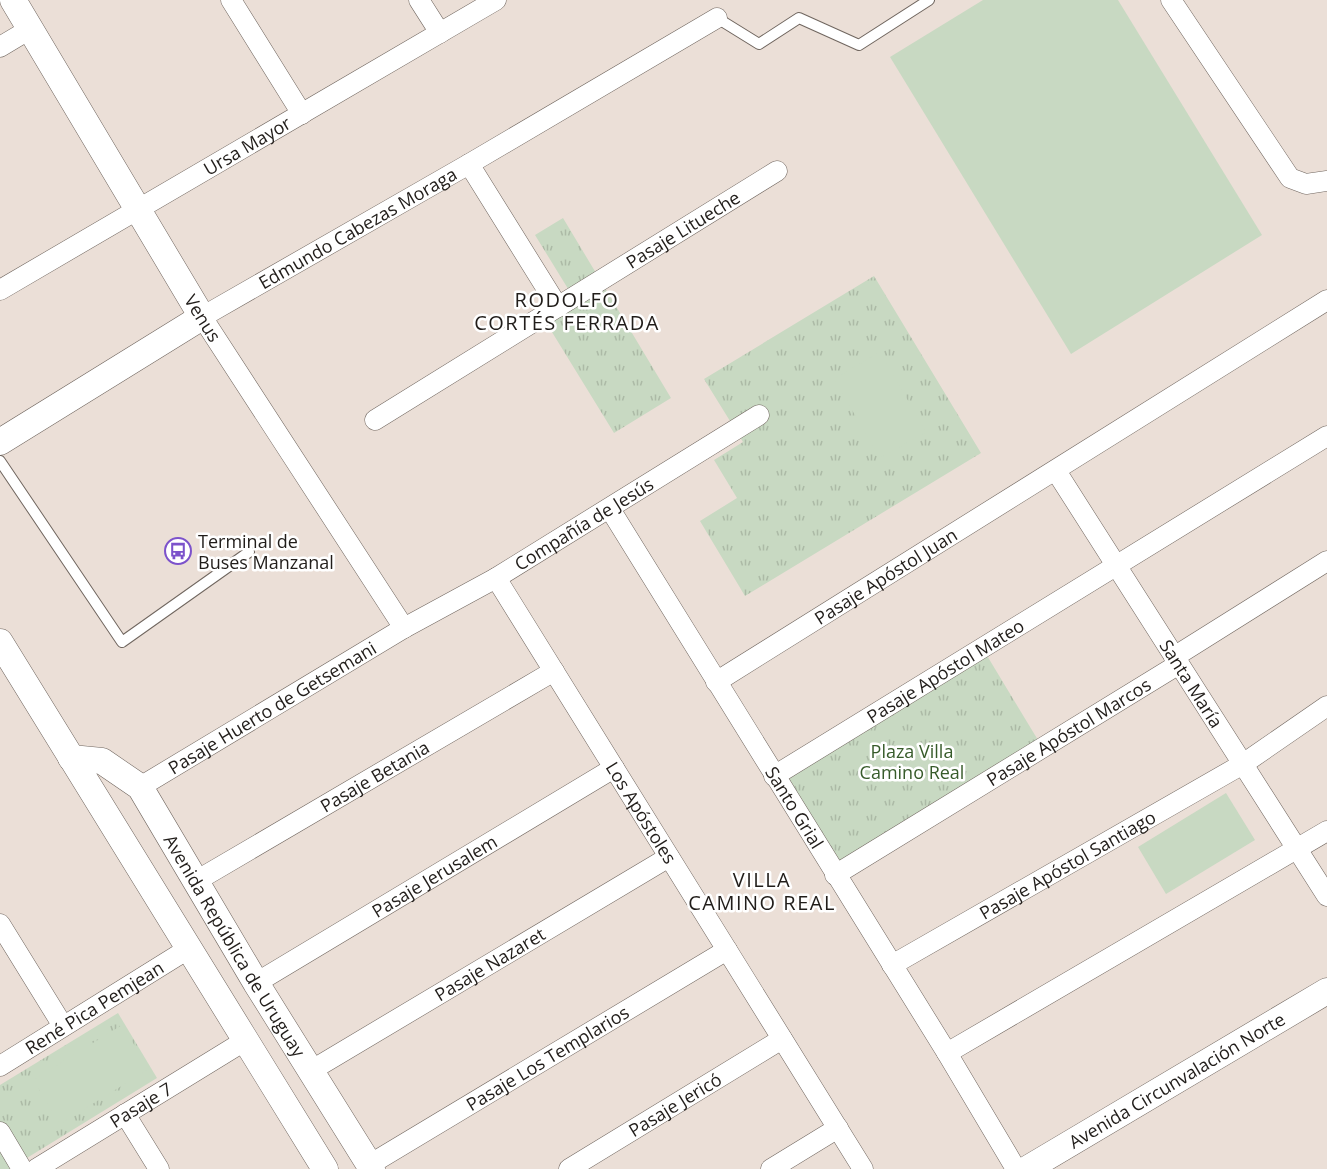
<svg xmlns="http://www.w3.org/2000/svg" width="1327" height="1169" font-family="'Open Sans',sans-serif">
	<style>
		.park { fill: url(#park-tufts) }
		.pitch { fill: #c8d9c2 }
		.lines { fill: none; stroke-linecap: round; stroke-linejoin: round }
		.service-casing { stroke: #70665f; stroke-width: 12 }
		.minor-casing { stroke: #70665f; stroke-width: 21 }
		.tertiary-casing { stroke: #70665f; stroke-width: 27 }
		.service { stroke: #fff; stroke-width: 10 }
		.minor { stroke: #fff; stroke-width: 20 }
		.tertiary { stroke: #fff; stroke-width: 26 }
		.labels { text-anchor: middle; dominant-baseline: central; stroke-width: 5; stroke-linejoin: round; paint-order: stroke }
		.street-label { font-size: 18px; fill: #211d1a; stroke: #fff }
		.poi-label { font-size: 18px; fill: #211d1a; stroke: #fff; text-anchor: start }
		.park-label { font-size: 18px; fill: #375b2a; stroke: #fff }
		.neighbourhood-label { font-size: 20px; letter-spacing: 1.5px; fill: #211d1a; stroke: #fff }
	</style>
	<defs>
		<pattern id="park-tufts" width="24" height="20" patternUnits="userSpaceOnUse" patternTransform="scale(1.5)"><rect width="24" height="20" fill="#c8d9c2"/><path d="M3 7l-1-3M5 7V3M7 7l1-3M15 17l-1-3M17 17v-4M19 17l1-3" fill="none" stroke="#acbaa6"/></pattern>
	</defs>
	<rect width="100%" height="100%" fill="#ebdfd7"/>
	<g class="park">
		<path d="M563,218L671,398L614,433L547,324L578,305L535,235Z"/>
		<path d="M874,276L981,453L745,596L700,521L737,498L714,460L743,442L704,379Z"/>
		<path d="M986,654L1041,745L838,869L783,778Z"/>
		<path d="M118,1013L157,1078L9,1169H0V1085Z"/>
	</g>
	<g class="pitch">
		<path d="M983,0H1118L1262,235L1071,354L890,57Z"/>
		<path d="M880,352L926,432L880,458L834,379Z"/>
		<path d="M1226,793L1255,840L1166,894L1138,847Z"/>
		<path d="M122,1025L149,1069L60,1124L33,1080Z"/>
	</g>
	<g class="lines">
		<defs>
			<g id="service">
				<path d="M717,18L759,44L799,18L859,45L929,0"/>
				<path d="M0,461L122,642L249,552"/>
			</g>
			<g id="minor">
				<path d="M231,0L302,114"/>
				<path d="M419,0L440,33"/>
				<path d="M1171,0L1290,178L1306,184L1327,181"/>
				<path d="M0,47L30,29"/>
				<path d="M469,164L558,307"/>
				<path id="s1" d="M0,290L496,0"/>
				<path id="s2" d="M375,420L777,171"/>
				<path id="s3" d="M1056,471L1327,896"/>
				<path id="s4" d="M610,509L947,1053L1016,1169"/>
				<path id="s5" d="M496,578L863,1169"/>
				<path id="s6" d="M404,628L202,317L469,164L717,18"/>
				<path d="M1174,657L1327,561"/>
				<path id="s7" d="M716,682L1327,300"/>
				<path id="s8" d="M774,776L1327,436"/>
				<path id="s9" d="M140,787L404,628L496,578L759,415"/>
				<path id="s10" d="M835,875L1179,664"/>
				<path id="s11" d="M196,881L554,671"/>
				<path d="M0,924L63,1026"/>
				<path id="s12" d="M892,965L1243,764L1327,706"/>
				<path id="s13" d="M256,983L614,768"/>
				<path d="M947,1053L1327,831"/>
				<path id="s14" d="M0,1066L188,949"/>
				<path id="s15" d="M312,1070L669,857"/>
				<path d="M125,1114L159,1169"/>
				<path d="M0,1132L22,1169"/>
				<path id="s16" d="M369,1165L727,950"/>
				<path id="s17" d="M36,1169L246,1040"/>
				<path id="s18" d="M569,1169L782,1039"/>
				<path d="M771,1169L838,1128"/>
			</g>
			<g id="tertiary">
				<path d="M0,442L202,317L13,0"/>
				<path d="M0,642L325,1169"/>
				<path id="s19" d="M71,758L102,761L140,787L256,983L372,1169"/>
				<path id="s20" d="M1027,1169L1327,991"/>
			</g>
		</defs>
		<use href="#service" class="service-casing"/>
		<use href="#minor" class="minor-casing"/>
		<use href="#tertiary" class="tertiary-casing"/>
		<use href="#service" class="service"/>
		<use href="#minor" class="minor"/>
		<use href="#tertiary" class="tertiary"/>
	</g>
	<defs>
		<symbol id="bus-ring" viewBox="-11 -11 22 22"><circle r="9.5" fill="#fff" stroke="#7c52cb" stroke-width="1.5"/><path d="M-5-6H5V4H4V6H2V4H-2V6H-4V4H-5ZM-3.5-4V0h7V-4ZM-3.5 1.2v1.5H-2V1.2ZM2 1.2v1.5H3.5V1.2Z" fill="#7c52cb"/></symbol>
	</defs>
	<g fill-rule="evenodd">
		<use href="#bus-ring" x="163" y="536" width="30" height="30"/>
	</g>
	<g class="labels">
		<g class="street-label">
			<text stroke="none"><textPath href="#s1" startOffset="286">Ursa Mayor</textPath></text>
			<text stroke="none"><textPath href="#s6" startOffset="550">Edmundo Cabezas Moraga</textPath></text>
			<text stroke="none"><textPath href="#s2" startOffset="362">Pasaje Litueche</textPath></text>
			<text transform="translate(203 318) rotate(58)">Venus</text>
			<text stroke="none"><textPath href="#s9" startOffset="516">Compañía de Jesús</textPath></text>
			<text stroke="none"><textPath href="#s7" startOffset="200">Pasaje Apóstol Juan</textPath></text>
			<text stroke="none"><textPath href="#s8" startOffset="201">Pasaje Apóstol Mateo</textPath></text>
			<text stroke="none"><textPath href="#s3" startOffset="252">Santa María</textPath></text>
			<text stroke="none"><textPath href="#s9" startOffset="154">Pasaje Huerto de Getsemani</textPath></text>
			<text stroke="none"><textPath href="#s10" startOffset="274">Pasaje Apóstol Marcos</textPath></text>
			<text stroke="none"><textPath href="#s11" startOffset="207">Pasaje Betania</textPath></text>
			<text stroke="none"><textPath href="#s4" startOffset="351">Santo Grial</textPath></text>
			<text stroke="none"><textPath href="#s5" startOffset="276">Los Apóstoles</textPath></text>
			<text stroke="none"><textPath href="#s12" startOffset="202">Pasaje Apóstol Santiago</textPath></text>
			<text stroke="none"><textPath href="#s13" startOffset="208">Pasaje Jerusalem</textPath></text>
			<text stroke="none"><textPath href="#s19" startOffset="262">Avenida República de Uruguay</textPath></text>
			<text stroke="none"><textPath href="#s15" startOffset="207">Pasaje Nazaret</textPath></text>
			<text stroke="none"><textPath href="#s14" startOffset="111">René Pica Pemjean</textPath></text>
			<text stroke="none"><textPath href="#s16" startOffset="208">Pasaje Los Templarios</textPath></text>
			<text stroke="none"><textPath href="#s20" startOffset="174">Avenida Circunvalación Norte</textPath></text>
			<text stroke="none"><textPath href="#s18" startOffset="124">Pasaje Jericó</textPath></text>
			<text stroke="none"><textPath href="#s17" startOffset="123">Pasaje 7</textPath></text>
		</g>
		<g class="poi-label">
			<text x="198" y="541">Terminal de<tspan x="198" dy="21">Buses Manzanal</tspan></text>
		</g>
		<g class="park-label">
			<text x="912" y="751">Plaza Villa<tspan x="912" dy="21">Camino Real</tspan></text>
		</g>
		<g class="neighbourhood-label">
			<text x="567" y="299">RODOLFO<tspan x="567" dy="23">CORTÉS FERRADA</tspan></text>
			<text x="762" y="879">VILLA<tspan x="762" dy="23">CAMINO REAL</tspan></text>
		</g>
	</g>
</svg>
